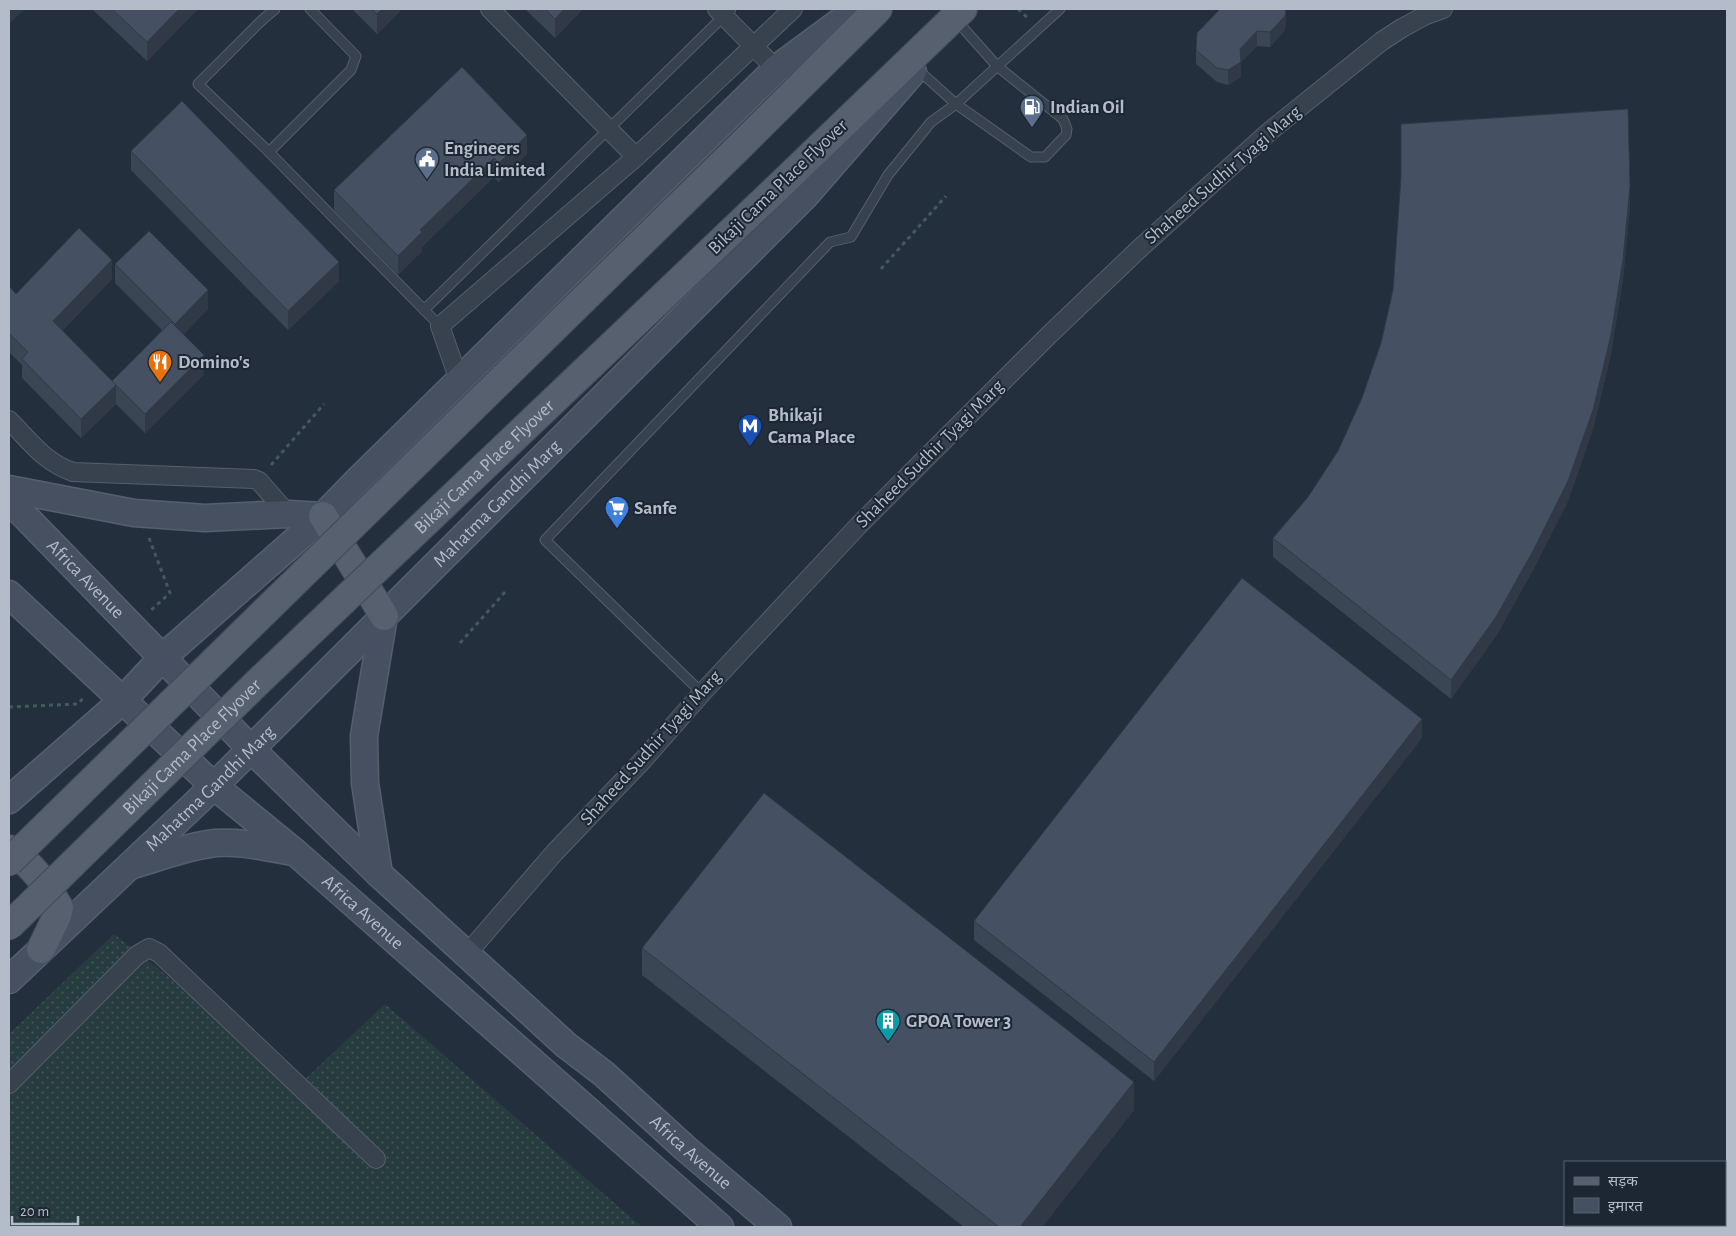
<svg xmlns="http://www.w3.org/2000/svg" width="1736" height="1236" font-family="'Alegreya Sans','Noto Sans Devanagari',sans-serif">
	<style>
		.grass { fill: url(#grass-dots) }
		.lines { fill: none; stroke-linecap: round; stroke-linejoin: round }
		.lane-casing { stroke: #565f6c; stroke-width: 11 }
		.street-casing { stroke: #565f6c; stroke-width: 20 }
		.secondary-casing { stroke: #565f6c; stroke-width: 29 }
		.primary-casing { stroke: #414a57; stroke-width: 30 }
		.path { stroke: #44595c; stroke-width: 3; stroke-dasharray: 4 4; stroke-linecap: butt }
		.lane { stroke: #38414e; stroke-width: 9 }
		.street { stroke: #38414e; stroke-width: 18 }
		.secondary { stroke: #465061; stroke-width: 26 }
		.primary { stroke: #56606e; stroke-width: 28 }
		.primary-bridge-casing { stroke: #414a57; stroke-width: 30; stroke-linecap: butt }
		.primary-bridge { stroke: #56606e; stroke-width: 28 }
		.wall { fill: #3b4654 }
		.shaded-wall { fill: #303945 }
		.building { fill: #455162; stroke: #303945 }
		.labels { text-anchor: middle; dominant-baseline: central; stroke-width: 4; stroke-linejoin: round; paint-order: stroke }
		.poi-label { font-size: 19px; font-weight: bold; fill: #b4bcc9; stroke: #1d2633; text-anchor: start }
		.street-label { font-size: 19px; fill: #b4bcc9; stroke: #1d2633 }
	</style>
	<defs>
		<pattern id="grass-dots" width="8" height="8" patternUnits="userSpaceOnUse" patternTransform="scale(1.25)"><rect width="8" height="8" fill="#263c3f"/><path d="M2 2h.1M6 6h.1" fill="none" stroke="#435659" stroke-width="1.8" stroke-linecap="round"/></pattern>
	</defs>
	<rect width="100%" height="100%" fill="#242f3e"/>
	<path class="grass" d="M114,934L302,1082L385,1004L642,1227H9V1034Z"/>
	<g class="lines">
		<defs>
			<g id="lane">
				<path d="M275,9L261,21L198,84L265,148L440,326"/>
				<path d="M916,68L956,104L1060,9"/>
				<path d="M269,152L351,70L356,56L310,9"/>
				<path d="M424,310L731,9"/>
				<path d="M702,693L545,540L830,242L851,237L888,175L931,122L956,104L1031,157H1045L1066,135L1067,129L1063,119L997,66L957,21"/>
			</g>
			<g id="street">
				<path d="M490,9L636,157"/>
				<path d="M717,9L776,69"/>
				<path d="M459,380L440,326L636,157L793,9"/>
				<path d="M9,420C30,441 44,462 73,472L254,479L259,481L288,514"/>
				<path d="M466,955L555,852L643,760L702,693L858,526L1050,334L1138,250L1270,131L1382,41L1402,28L1426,15L1443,9"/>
				<path d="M9,1084L137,955L149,948L159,953L376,1159"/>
			</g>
			<g id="secondary">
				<path d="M9,489L134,513L205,518L288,514L323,516"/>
				<path id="s1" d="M9,500L251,749L379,874L566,1045L604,1074L685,1148L778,1227"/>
				<path id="s2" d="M9,594L214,786L296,853L720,1227"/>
				<path d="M9,800L123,700L163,657L323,516L356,482L776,69L857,9"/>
				<path d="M133,865C160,857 188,846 216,843C242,841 268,848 293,852"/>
				<path d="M379,874L365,783L364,736L384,616"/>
				<path id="s3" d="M9,980L214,786L805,196L913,72"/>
			</g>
			<g id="primary">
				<path d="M736,150L878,9"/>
				<path d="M776,189L963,9"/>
				<path d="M323,516L384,616"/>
				<path d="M9,849C34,866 44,882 59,907L57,916L41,949"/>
			</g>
		</defs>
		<use href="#lane" class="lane-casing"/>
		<use href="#street" class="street-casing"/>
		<use href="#secondary" class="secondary-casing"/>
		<use href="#primary" class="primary-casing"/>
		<g class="path">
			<path d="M1018,9L1029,19"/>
			<path d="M881,269L946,196"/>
			<path d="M271,465L324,404"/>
			<path d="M149,538L170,593L150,611"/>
			<path d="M460,643L506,591"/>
			<path d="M9,707L78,704L84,697"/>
		</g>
		<use href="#lane" class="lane"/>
		<use href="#street" class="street"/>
		<use href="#secondary" class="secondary"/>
		<use href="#primary" class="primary"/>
		<defs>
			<g id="primary-bridge">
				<path d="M9,862L736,150"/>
				<path id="s4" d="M9,926L259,681L776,189"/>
			</g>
		</defs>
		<use href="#primary-bridge" class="primary-bridge-casing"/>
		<use href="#primary-bridge" class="primary-bridge"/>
	</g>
	<g class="wall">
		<path d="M92,9H198L147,61Z"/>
		<path d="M352,9H402L377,34Z"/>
		<path d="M525,9H583L555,38Z"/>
		<path d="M1286,9L1285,30L1270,47L1257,46L1241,62V77L1228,85L1217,82L1196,64V50Z"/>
		<path d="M462,67L527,154L499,182L494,177L422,247V251L398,275L334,210V190Z"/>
		<path d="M131,151L339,281L288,330L131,170Z"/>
		<path d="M1630,205L1623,279L1611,354L1593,429L1568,501L1533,570L1496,636L1451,699L1273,557V538Z"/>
		<path d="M115,264L208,309L183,335L204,374L145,433L116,404L81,438L22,378V365L9,352V286L16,294L112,279L62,331L112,382L162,330L115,283Z"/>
		<path d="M1422,738L1154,1081L974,940V921Z"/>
		<path d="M642,948L1134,1110L1042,1227H964L642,975Z"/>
	</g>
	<g class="shaded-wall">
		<path d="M9,9H25L9,24Z"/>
		<path d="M179,9H198L147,61V42Z"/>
		<path d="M382,9H402L377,34V14Z"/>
		<path d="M564,9H583L555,38V19Z"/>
		<path d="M1286,9V20L1285,30L1270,47V32Z"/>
		<path d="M1257,31V46L1241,62V77L1228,85V70L1240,49Z"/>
		<path d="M527,135V154L499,182V163Z"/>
		<path d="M494,158V177L422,247V251L398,275V256L420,230Z"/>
		<path d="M1630,186V205L1623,279L1611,354L1593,429L1568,501L1533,570L1496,636L1451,699V680Z"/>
		<path d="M112,260V279L53,340V321Z"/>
		<path d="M339,262V281L288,330V311Z"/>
		<path d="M208,290V309L175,343V324Z"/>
		<path d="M204,355V374L145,433V414Z"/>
		<path d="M116,385V404L81,438V419Z"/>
		<path d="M1422,719V738L1154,1081V1062Z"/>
		<path d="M1134,1082V1110L1042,1227H1020Z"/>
	</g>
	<g class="building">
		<path d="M112,9H179L147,42Z"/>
		<path d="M371,9H382L377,14Z"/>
		<path d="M545,9H564L555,19Z"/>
		<path d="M1220,9H1286L1285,16L1270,32L1257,31L1240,49L1241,62L1228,70L1217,68L1196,50L1197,33Z"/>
		<path d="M462,67L527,135L499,163L494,158L420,230L422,232L398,256L334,190Z"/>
		<path d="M182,101L339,262L288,311L131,151Z"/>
		<path d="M1628,109L1630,186L1623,260L1611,335L1593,410L1568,481L1533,551L1496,617L1451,680L1273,538L1308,497L1338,451L1362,398L1381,343L1393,290L1401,177V124Z"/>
		<path d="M79,228L112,260L53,321L116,385L81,419L22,359L28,352L9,333V286L16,294Z"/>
		<path d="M149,231L208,290L175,324L115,264Z"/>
		<path d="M171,322L204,355L145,414L112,381Z"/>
		<path d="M1242,578L1422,719L1154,1062L974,921Z"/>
		<path d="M764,793L1134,1082L1020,1227H999L642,948Z"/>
	</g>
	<defs>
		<symbol id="fuel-pin" viewBox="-11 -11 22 30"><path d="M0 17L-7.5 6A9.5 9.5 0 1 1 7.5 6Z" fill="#5c6f8a" stroke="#1d2633"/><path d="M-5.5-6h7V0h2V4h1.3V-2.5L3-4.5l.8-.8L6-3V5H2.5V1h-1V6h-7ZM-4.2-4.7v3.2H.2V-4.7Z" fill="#fff"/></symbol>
		<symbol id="civic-pin" viewBox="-11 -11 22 30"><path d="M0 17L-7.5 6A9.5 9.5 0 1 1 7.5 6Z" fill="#5c6f8a" stroke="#1d2633"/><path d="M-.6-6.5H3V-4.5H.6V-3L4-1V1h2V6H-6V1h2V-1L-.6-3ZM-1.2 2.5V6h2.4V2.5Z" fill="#fff"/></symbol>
		<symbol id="restaurant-pin" viewBox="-11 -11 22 30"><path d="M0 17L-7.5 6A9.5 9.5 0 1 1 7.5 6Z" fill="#e8710a" stroke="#1d2633"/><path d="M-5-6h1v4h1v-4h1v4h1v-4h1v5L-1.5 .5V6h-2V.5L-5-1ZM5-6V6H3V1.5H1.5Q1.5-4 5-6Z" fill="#fff"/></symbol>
		<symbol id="metro-pin" viewBox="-11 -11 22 30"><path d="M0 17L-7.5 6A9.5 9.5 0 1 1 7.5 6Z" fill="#1a4fb4" stroke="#1d2633"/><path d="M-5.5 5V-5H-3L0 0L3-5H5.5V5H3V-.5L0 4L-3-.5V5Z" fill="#fff"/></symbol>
		<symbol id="supermarket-pin" viewBox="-11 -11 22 30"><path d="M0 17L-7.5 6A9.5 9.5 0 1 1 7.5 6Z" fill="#3f7fe0" stroke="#1d2633"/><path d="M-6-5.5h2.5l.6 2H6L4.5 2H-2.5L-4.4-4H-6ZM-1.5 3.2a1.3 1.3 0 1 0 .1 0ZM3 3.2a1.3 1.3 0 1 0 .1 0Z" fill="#fff"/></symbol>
		<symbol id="building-pin" viewBox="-11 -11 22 30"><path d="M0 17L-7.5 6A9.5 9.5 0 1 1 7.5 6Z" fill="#0f9aa8" stroke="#1d2633"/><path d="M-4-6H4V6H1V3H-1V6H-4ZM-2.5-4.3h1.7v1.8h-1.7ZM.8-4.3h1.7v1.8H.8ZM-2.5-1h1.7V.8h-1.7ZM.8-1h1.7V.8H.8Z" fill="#fff"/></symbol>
	</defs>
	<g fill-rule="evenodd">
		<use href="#fuel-pin" x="1018" y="93" width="28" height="38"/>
		<use href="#civic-pin" x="413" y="145" width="28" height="38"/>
		<use href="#restaurant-pin" x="146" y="348" width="28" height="38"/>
		<use href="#metro-pin" x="736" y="412" width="28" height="38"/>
		<use href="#supermarket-pin" x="603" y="494" width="28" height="38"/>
		<use href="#building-pin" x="874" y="1007" width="28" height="38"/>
	</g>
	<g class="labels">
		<g class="poi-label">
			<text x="1050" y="107">Indian Oil</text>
			<text x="444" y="148">Engineers<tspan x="444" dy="22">India Limited</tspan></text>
			<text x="178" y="362">Domino's</text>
			<text x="768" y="415">Bhikaji<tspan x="768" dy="22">Cama Place</tspan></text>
			<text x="634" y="508">Sanfe</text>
			<text x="906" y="1021">GPOA Tower 3</text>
		</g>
		<g class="street-label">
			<text transform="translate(1223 175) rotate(-41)">Shaheed Sudhir Tyagi Marg</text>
			<text transform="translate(778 187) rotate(-44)">Bikaji Cama Place Flyover</text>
			<text transform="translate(930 454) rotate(-45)">Shaheed Sudhir Tyagi Marg</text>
			<text stroke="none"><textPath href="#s4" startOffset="661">Bikaji Cama Place Flyover</textPath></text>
			<text stroke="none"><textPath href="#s3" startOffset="682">Mahatma Gandhi Marg</textPath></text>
			<text stroke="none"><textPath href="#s1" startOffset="110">Africa Avenue</textPath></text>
			<text stroke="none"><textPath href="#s4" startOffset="256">Bikaji Cama Place Flyover</textPath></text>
			<text transform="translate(651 748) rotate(-48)">Shaheed Sudhir Tyagi Marg</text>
			<text stroke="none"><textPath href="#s3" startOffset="278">Mahatma Gandhi Marg</textPath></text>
			<text stroke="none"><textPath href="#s2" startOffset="476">Africa Avenue</textPath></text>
			<text stroke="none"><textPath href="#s1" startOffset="944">Africa Avenue</textPath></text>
		</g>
	</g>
	<rect width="1736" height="1236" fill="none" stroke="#b4bcc9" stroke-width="20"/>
	<rect x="1564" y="1161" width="162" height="65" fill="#1d2633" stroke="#59626f"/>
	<rect x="1574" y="1177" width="25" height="8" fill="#56606e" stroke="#59626f"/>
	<text x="1608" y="1186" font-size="15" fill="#b4bcc9">सड़क</text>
	<rect x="1574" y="1198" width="25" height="15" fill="#455162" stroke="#59626f"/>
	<text x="1608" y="1211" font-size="15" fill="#b4bcc9">इमारत</text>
	<path d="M12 1216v8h66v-8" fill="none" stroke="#b4bcc9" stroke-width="2.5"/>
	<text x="20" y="1216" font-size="15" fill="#b4bcc9" stroke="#1d2633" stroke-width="4" paint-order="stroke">20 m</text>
</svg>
